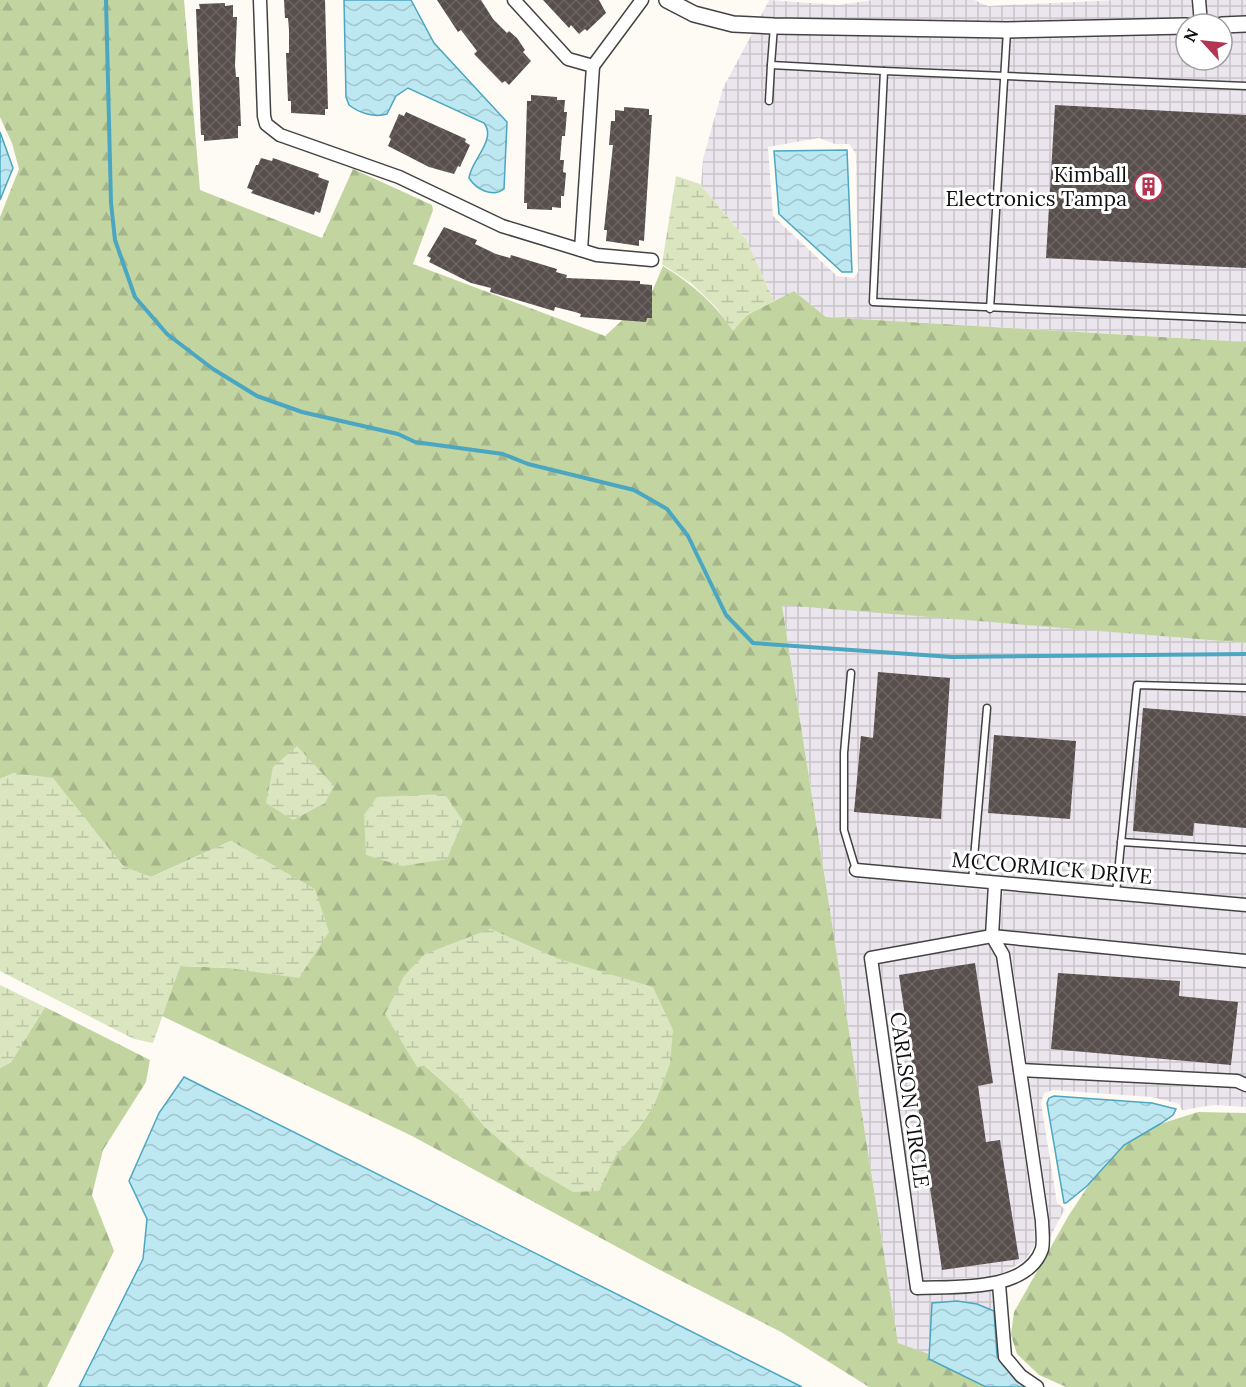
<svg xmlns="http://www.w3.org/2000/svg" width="1246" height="1387" font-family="Lora,serif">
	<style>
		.industrial { fill: url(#industrial-grid); fill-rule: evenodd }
		.forest { fill: url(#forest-firs); fill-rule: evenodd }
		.wetland { fill: url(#wetland-marsh) }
		.water { fill: url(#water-waves); stroke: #4ba7c1; stroke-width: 1.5 }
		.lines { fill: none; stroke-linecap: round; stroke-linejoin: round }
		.stream { stroke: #4ba7c1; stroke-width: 4 }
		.building { fill: url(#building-cross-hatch) }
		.service-casing { stroke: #434343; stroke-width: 9 }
		.minor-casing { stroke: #434343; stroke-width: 15 }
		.tertiary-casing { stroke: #434343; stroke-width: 18 }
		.service { stroke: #fff; stroke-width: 6 }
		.minor { stroke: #fff; stroke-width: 12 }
		.tertiary { stroke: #fff; stroke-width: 15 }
		.labels { text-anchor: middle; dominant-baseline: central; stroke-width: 6; stroke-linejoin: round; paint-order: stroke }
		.poi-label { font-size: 21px; fill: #101010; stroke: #fff; text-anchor: end }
		.street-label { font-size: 21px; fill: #101010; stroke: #fff }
	</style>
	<defs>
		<pattern id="industrial-grid" width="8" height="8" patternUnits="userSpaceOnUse" patternTransform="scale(1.5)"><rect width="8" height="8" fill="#ebe6ed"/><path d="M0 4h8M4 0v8" fill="none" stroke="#c8c4ca"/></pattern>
		<pattern id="forest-firs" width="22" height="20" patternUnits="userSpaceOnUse" patternTransform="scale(1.5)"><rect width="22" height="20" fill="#c2d5a1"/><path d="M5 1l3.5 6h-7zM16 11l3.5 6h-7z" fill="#a6b68a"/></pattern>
		<pattern id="wetland-marsh" width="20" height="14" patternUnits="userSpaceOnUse" patternTransform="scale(1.5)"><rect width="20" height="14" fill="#dbe6c0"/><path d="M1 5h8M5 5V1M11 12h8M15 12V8" fill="none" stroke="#bbc4a4"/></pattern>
		<pattern id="water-waves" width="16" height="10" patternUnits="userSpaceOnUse" patternTransform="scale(1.5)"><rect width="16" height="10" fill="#bde7f1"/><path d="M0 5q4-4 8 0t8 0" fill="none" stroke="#a1c5ce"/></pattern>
		<pattern id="building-cross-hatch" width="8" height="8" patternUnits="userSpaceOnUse" patternTransform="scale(1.5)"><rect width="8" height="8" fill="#584f4d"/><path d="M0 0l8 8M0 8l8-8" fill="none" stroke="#6b6462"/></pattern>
	</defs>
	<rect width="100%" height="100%" fill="#fefaf4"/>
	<g class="industrial">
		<path d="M769,0L838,5L873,0H974L988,6L1117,0H1246V17L1007,23L760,18Z"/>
		<path d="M1246,31V342L826,317L794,291L774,301L746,239L701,185L703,159L723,88L753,32L1186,33V60H1222V32ZM819,138L835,144H849L856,154L858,272L854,278L837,276L773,216L768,147Z"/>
		<path d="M782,604L1246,643V898L848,862V876L987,890L985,930L869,951L864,959L909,1288L918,1295L992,1291L994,1311L977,1304L932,1303L929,1354L898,1344Z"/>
		<path d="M1003,891L1246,912V954L1000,930Z"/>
		<path d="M989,944L996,957L1034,1221L1035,1245L1025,1260L997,1277L923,1280L879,964Z"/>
		<path d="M1005,944L1246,968V1078L1236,1074L1027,1063L1011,955Z"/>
		<path d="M1029,1077L1235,1088L1246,1093V1107L1214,1105L1182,1110L1179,1104L1152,1097L1053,1090L1044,1093L1041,1103L1057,1203L1065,1209L1050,1237L1049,1215Z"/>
	</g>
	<g class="forest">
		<path d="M0,0H184L200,190L322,238L353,169L432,205L433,210L413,264L605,336L651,294L663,266C692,284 713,302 733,330L747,315L794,291L826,317L1246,342V643L782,605L898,1343L929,1354V1359L986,1387H869L781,1332L658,1269L412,1136L162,1016L180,966L228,968L269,863L231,841L151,877L124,867L93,830L14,773L0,779V217L19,169L12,143L0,117ZM490,929L556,958L655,1103L639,1128L615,1156L598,1191L486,1128L460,1097L424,1065L417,1067Z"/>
		<path d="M45,1007L150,1060L146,1082L103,1150L92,1195L114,1251L47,1387H0V1068L11,1062Z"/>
		<path d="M1198,1112L1246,1113V1387H1066L1039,1375L1017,1354L1011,1335L1014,1312L1069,1215L1094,1177L1124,1145L1160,1124Z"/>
	</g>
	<g class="wetland">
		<path d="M676,176L700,184L746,239L774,301L747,315L733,331L716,307L692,284L662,264Z"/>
		<path d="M297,746L334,786L325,803L293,820L266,803L273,767Z"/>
		<path d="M14,773L53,778L124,867L151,877L231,841L315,889L329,932L299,978L228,968L180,966L153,1043L134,1039L0,971V779Z"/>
		<path d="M445,794L463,821L447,859L402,866L366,855L364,815L377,797Z"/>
		<path d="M490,929L556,958L653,987L673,1030L670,1064L655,1103L639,1128L615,1156L599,1191L573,1192L530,1167L486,1128L460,1097L424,1065L417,1067L385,1014L404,976L425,954Z"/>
		<path d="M0,985L45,1007L11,1062L0,1068Z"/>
	</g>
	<g class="water">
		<path d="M344,0H411L434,43L507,122L504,189C492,198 476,189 469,178C471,160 497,140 484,123L408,88L396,96L387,114C375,118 359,113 349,105L346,97Z"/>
		<path d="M0,132L13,168L0,200Z"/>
		<path d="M847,150L852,272H842L779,214L774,151Z"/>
		<path d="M184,1077L802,1387H79L143,1259L147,1219L129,1181L159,1113Z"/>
		<path d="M1054,1096L1152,1103L1176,1109L1173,1115L1160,1124L1124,1145L1087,1186L1066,1203H1064L1047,1103L1049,1098Z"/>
		<path d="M957,1301L977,1304L994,1311L997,1356L1024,1387H986L929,1359L932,1303Z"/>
	</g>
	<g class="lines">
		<path class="stream" d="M106,0L111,203L115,240L135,297L167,334L213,369L257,396L302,412L398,434L415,442L503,454L528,464L634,490L667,509L688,536L726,615L753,643L952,657L1246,654"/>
	</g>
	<g class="building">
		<path d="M284,0H325L328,109H325V115L291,113V101H288L286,53H289V30L288,18H285Z"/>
		<path d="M437,0H481L493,19L507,33L509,31L517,38L525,50L523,52L531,61L509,85L505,81L502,83L474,54L477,51L461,30L458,32Z"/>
		<path d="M543,0H599L606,13L587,31L585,29L579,34L571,25L569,28Z"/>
		<path d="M225,3V6L233,5V17H237L235,65L236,77H239L241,126H238V138L204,141V135H201L196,9H200L199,4Z"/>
		<path d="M531,95L557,97V100H565L564,112H567L565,136H562L560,160H564L563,172L566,173L564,196H561V208L552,207V210L527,209V203H524L527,101H531Z"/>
		<path d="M1055,105L1246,115V268L1046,258Z"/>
		<path d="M624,107L649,109V115H652L644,241L639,240V246L606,241L607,230H604L613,145H609L611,121H615V110L624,111Z"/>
		<path d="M406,112L466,139L465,142L470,145L460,167L458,166L454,174L429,167L388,146L391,139L389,137L399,114L404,116Z"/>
		<path d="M261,158L272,161L273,158L319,174L318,177L329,181L320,213L315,211L314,215L251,193L253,190L247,188L256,165H258Z"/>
		<path d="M444,227L477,240L475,244L496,254L510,258L511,255L557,269L556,272L567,275L566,278L640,281V284L652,285V318H647L646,322L580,317L581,314L575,312L555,307L554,311L490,292L491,288L471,283L429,262L431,258L427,256Z"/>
		<path d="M878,672L950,678L941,819L854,812L861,736L873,738Z"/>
		<path d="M1143,708L1246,716V828L1194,823L1193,836L1133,831Z"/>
		<path d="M994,735L1076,741L1070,819L988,813Z"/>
		<path d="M975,963L993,1083L978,1086L986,1142L1000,1140L1019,1259L942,1270L899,975Z"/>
		<path d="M1058,973L1180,981L1179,996L1238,1002L1231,1065L1051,1049Z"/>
	</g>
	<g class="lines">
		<defs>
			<g id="service">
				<path d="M774,26L771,65L884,71"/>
				<path d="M1246,86L884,71L873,302L1246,319"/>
				<path d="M769,101L771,65"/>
				<path d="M990,309L1007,31"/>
				<path d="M851,673L844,753V830L856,870"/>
				<path d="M1121,842L1246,850"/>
				<path d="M972,881L987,708"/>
				<path d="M1116,893L1137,685L1246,688"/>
			</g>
			<g id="minor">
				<path d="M260,0L264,116L266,124L280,135L399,177L502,226L597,255L652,260"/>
				<path d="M514,0L568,59L593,66L642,0"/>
				<path d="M1199,0L1201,24"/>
				<path d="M581,250L593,66"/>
				<path d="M856,870L1246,905"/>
				<path d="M995,884L992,936L1003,955L1042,1221C1042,1229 1044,1241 1042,1249C1027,1293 953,1286 917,1288L871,958L992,936L1246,961"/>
				<path d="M1020,1070L1237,1081L1246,1085"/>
				<path d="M999,1284L1005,1357L1021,1376L1037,1387"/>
			</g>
			<g id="tertiary">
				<path d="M667,0L694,14L733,24L774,26L1007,30L1186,26"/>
				<path d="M1222,25L1246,24"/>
			</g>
		</defs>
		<use href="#service" class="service-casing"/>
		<use href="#minor" class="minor-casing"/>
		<use href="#tertiary" class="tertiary-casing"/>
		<use href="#service" class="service"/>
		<use href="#minor" class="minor"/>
		<use href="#tertiary" class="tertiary"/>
	</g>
	<defs>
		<symbol id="building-ring" viewBox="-11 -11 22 22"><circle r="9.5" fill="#fff" stroke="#b33552" stroke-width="1.5"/><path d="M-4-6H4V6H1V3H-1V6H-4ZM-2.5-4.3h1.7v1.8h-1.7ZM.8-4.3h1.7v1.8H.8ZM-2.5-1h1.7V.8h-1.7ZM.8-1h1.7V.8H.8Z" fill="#b33552"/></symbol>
	</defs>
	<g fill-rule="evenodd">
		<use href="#building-ring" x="1132" y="170" width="33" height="33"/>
	</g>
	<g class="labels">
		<g class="poi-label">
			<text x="1127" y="174">Kimball<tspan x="1127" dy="24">Electronics Tampa</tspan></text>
		</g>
		<g class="street-label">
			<text transform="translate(1052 868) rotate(5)">MCCORMICK DRIVE</text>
			<text transform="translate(910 1100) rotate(82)">CARLSON CIRCLE</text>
		</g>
	</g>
	<g transform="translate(1204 42) rotate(297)"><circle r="28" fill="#ffffff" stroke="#9f9f9f" stroke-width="1.5"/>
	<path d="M0-4.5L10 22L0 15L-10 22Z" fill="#b33552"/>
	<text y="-9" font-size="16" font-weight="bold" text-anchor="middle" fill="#101010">N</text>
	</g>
</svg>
